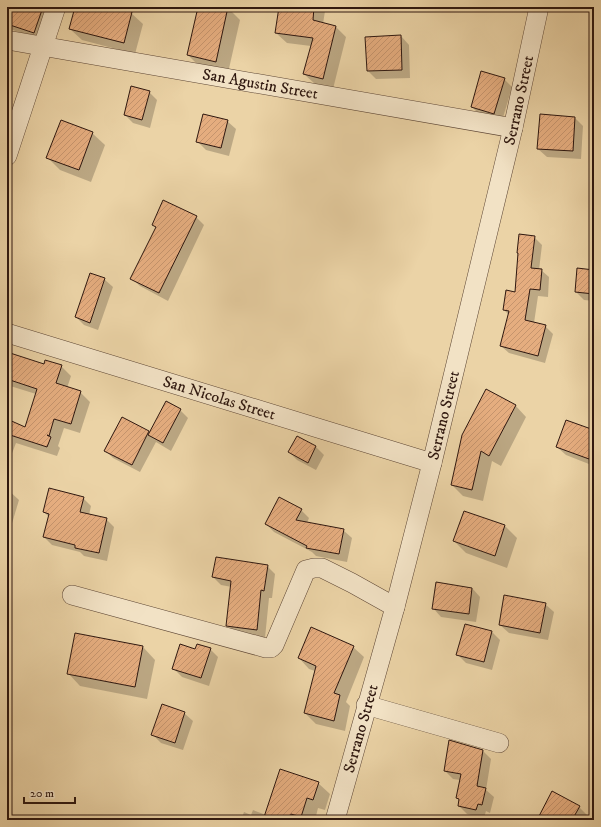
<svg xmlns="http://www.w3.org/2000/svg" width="601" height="827" font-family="'IM FELL DW Pica',serif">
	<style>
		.shadow { fill: #0003 }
		.building { fill: url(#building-hatch); stroke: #2e170f }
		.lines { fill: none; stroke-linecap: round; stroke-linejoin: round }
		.minor-casing { stroke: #5d4635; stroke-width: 20 }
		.minor { stroke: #f2e2c5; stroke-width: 19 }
		.labels { text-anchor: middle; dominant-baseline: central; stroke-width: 3.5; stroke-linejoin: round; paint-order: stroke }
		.street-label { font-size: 16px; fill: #2e170f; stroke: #f2e2c5 }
	</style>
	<defs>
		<pattern id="building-hatch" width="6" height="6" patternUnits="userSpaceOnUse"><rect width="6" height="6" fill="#e5ad7f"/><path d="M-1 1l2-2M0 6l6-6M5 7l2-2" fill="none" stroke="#c5946d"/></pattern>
	</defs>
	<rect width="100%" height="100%" fill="#ebd3a6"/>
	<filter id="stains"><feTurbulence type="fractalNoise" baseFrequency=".005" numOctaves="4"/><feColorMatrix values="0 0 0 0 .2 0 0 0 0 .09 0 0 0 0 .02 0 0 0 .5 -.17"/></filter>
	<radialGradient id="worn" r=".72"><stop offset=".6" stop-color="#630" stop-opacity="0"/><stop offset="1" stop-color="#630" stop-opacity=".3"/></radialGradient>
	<g class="shadow">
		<path d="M7,7H49L42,40L10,29L7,26Z"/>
		<path d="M76,7H120V10L131,13L143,24L135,54L82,40L70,29Z"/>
		<path d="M199,7H227L240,20L228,73L200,67L188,55Z"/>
		<path d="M280,7H321L325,11L323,24L336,27L346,37L333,89L315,84L304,74L311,46L287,43L276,33Z"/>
		<path d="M401,36L409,45L410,78L376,79L368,71Z"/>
		<path d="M504,79L512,87L502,121L480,115L472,107Z"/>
		<path d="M149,92L157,100L150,128L133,123L125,115Z"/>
		<path d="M575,118L583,126L581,159L547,157L538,149Z"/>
		<path d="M227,121L236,129L229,156L206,150L198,142Z"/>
		<path d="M92,133L105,145L91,182L60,170L48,158Z"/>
		<path d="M196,217L204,225L168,301L140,286L131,278L156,228L153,225Z"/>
		<path d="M534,237L542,245L539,270H541L549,277L548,297L538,296L534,323L545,326L553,334L545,363L509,353L501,346L509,315L504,310L516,293Z"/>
		<path d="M594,271V301L584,300L576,292Z"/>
		<path d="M104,279L113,287L98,330L84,325L76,317Z"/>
		<path d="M7,353L45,366H61L71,376L67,388L80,392L90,402L80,433L64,428L58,446L60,448L57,456L16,443L11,456L7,454V420L26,428L36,394L7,385Z"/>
		<path d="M515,405L526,417L501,466L492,461L483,501L463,496L452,485Z"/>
		<path d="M180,410L188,418L171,451L156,442L140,472L113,458L105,450L122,418L150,434Z"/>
		<path d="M594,431V466L566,455L557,447Z"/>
		<path d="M297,437L316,447L324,455L316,470L297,460L289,452Z"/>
		<path d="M7,489L19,500L7,540Z"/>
		<path d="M83,498L91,506L89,515L106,519L114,527L107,561L84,556L80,552L52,545L44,537L49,517L44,512Z"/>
		<path d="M301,510L309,518L307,523L343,530L352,538L347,562L316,556L312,552L274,532L266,524Z"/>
		<path d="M464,512L505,526L517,538L507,568L466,553L454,541Z"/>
		<path d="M267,566L275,574L272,598H269L265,638L236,634L227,625L232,587L221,585L213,577Z"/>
		<path d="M436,583L472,588L480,597L476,622L441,617L433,608Z"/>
		<path d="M545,604L554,612L548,640L509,633L500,625Z"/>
		<path d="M465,625L492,632L500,640L492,670L466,663L458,655Z"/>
		<path d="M143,647L155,660L147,699L80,686L68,673Z"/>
		<path d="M353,647L364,657L346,702L350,706L345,731L316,724L305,713L315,671L309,669L299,658Z"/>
		<path d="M210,649L218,657L209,686L182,677L174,669L196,650Z"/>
		<path d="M184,713L193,721L183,750L161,743L153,735Z"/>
		<path d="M483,751L491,759L486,790L494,797L490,813L486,811L484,818L467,814L459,806L460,801L457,798L460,780L453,779L445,771Z"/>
		<path d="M318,783L330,794L325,810L318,808L315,820H241L244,812L251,815L253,810L266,815Z"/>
		<path d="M579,807L587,815L584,820H538Z"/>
		<path d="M373,816L390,820H372Z"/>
	</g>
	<g class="building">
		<path d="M7,7H43L34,33L7,24Z"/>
		<path d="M75,7H114L132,12L124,43L69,29Z"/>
		<path d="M198,7H228L216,62L187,55Z"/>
		<path d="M279,7H314L313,20L336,26L323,79L303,74L313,38L275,33Z"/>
		<path d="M401,35L402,70L367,71L365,37Z"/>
		<path d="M481,71L505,78L494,114L471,107Z"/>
		<path d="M131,86L150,91L142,120L124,115Z"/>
		<path d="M203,114L228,120L221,148L196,142Z"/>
		<path d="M540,114L575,117L573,151L537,149Z"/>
		<path d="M61,120L93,132L79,170L46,158Z"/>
		<path d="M163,200L197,216L159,293L130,279L156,227L152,225Z"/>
		<path d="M519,234L535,236L531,268L542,269L540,290L530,289L525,320L546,325L538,356L500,346L509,311L503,310L506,290L515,292L518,253H517Z"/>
		<path d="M577,268L594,270V294L575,292Z"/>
		<path d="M90,273L105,278L90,323L75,317Z"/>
		<path d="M7,352L44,364L45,360L62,365L56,383L81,391L71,424L54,419L49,436L47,435L51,437L47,447L7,434V419L25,427L37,389L7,379Z"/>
		<path d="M486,389L516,405L489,456L481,451L472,490L451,485L462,435Z"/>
		<path d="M166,401L181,409L163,443L148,435Z"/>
		<path d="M122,417L149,431L132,465L104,451Z"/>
		<path d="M566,420L594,430V445L589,459L556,447Z"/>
		<path d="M297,436L316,446L308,463L288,452Z"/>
		<path d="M49,488L84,497L80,512L107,518L99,553L75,548V545L43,537L49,514L43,512Z"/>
		<path d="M279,497L302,509L296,520L344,529L339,554L306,548L307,546L265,524Z"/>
		<path d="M464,511L505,525L495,556L453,541Z"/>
		<path d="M216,557L268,565L264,591L261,590L257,630L226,626L231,581L212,577Z"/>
		<path d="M436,582L472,588L469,614L432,609Z"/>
		<path d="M504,595L546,603L540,633L499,625Z"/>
		<path d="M465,624L492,631L484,662L456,655Z"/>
		<path d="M311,627L354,646L334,693L340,695L334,721L304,713L316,666L298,658Z"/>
		<path d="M75,633L143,646L135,687L67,674Z"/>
		<path d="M180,644L195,649L197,644L211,648L201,678L172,669Z"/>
		<path d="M162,704L185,712L175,743L151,735Z"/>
		<path d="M449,740L483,750L477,786L486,788L482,805L478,804L476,810L458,806L459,799L456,798L461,774L444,771Z"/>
		<path d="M280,769L319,782L313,800L307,798L301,817L291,814L289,820H263Z"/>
		<path d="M552,791L580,806L572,820H537Z"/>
	</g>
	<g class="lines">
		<defs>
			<g id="minor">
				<path id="s1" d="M7,40L513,128"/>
				<path d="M7,156L56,7"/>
				<path id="s2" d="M7,333L432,463"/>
				<path d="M72,595L266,648H271L274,645L306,570L314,568H322L352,583L395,607"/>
				<path d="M366,705L499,743"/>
				<path id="s3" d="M335,820L395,607L432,463L513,128L539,7"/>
			</g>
		</defs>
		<use href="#minor" class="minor-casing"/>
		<use href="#minor" class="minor"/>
	</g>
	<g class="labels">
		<g class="street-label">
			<text stroke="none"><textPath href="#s1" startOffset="257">San Agustin Street</textPath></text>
			<text stroke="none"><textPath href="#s3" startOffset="743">Serrano Street</textPath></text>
			<text stroke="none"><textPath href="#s2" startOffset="222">San Nicolas Street</textPath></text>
			<text stroke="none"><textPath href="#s3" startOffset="419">Serrano Street</textPath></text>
			<text stroke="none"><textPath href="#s3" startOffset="95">Serrano Street</textPath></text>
		</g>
	</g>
	<rect width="601" height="827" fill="none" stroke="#ebd3a6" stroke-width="24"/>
	<rect x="8" y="8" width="585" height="811" fill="none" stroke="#2e170f" stroke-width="2"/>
	<rect x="12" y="12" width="577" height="803" fill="none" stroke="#2e170f"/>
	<path d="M24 797v6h51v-6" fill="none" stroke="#2e170f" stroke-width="2"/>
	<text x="30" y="797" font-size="12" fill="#2e170f" stroke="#f2e2c5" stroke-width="3" paint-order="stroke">20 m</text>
	<rect width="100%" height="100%" filter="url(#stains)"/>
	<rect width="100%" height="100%" fill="url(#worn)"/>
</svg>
